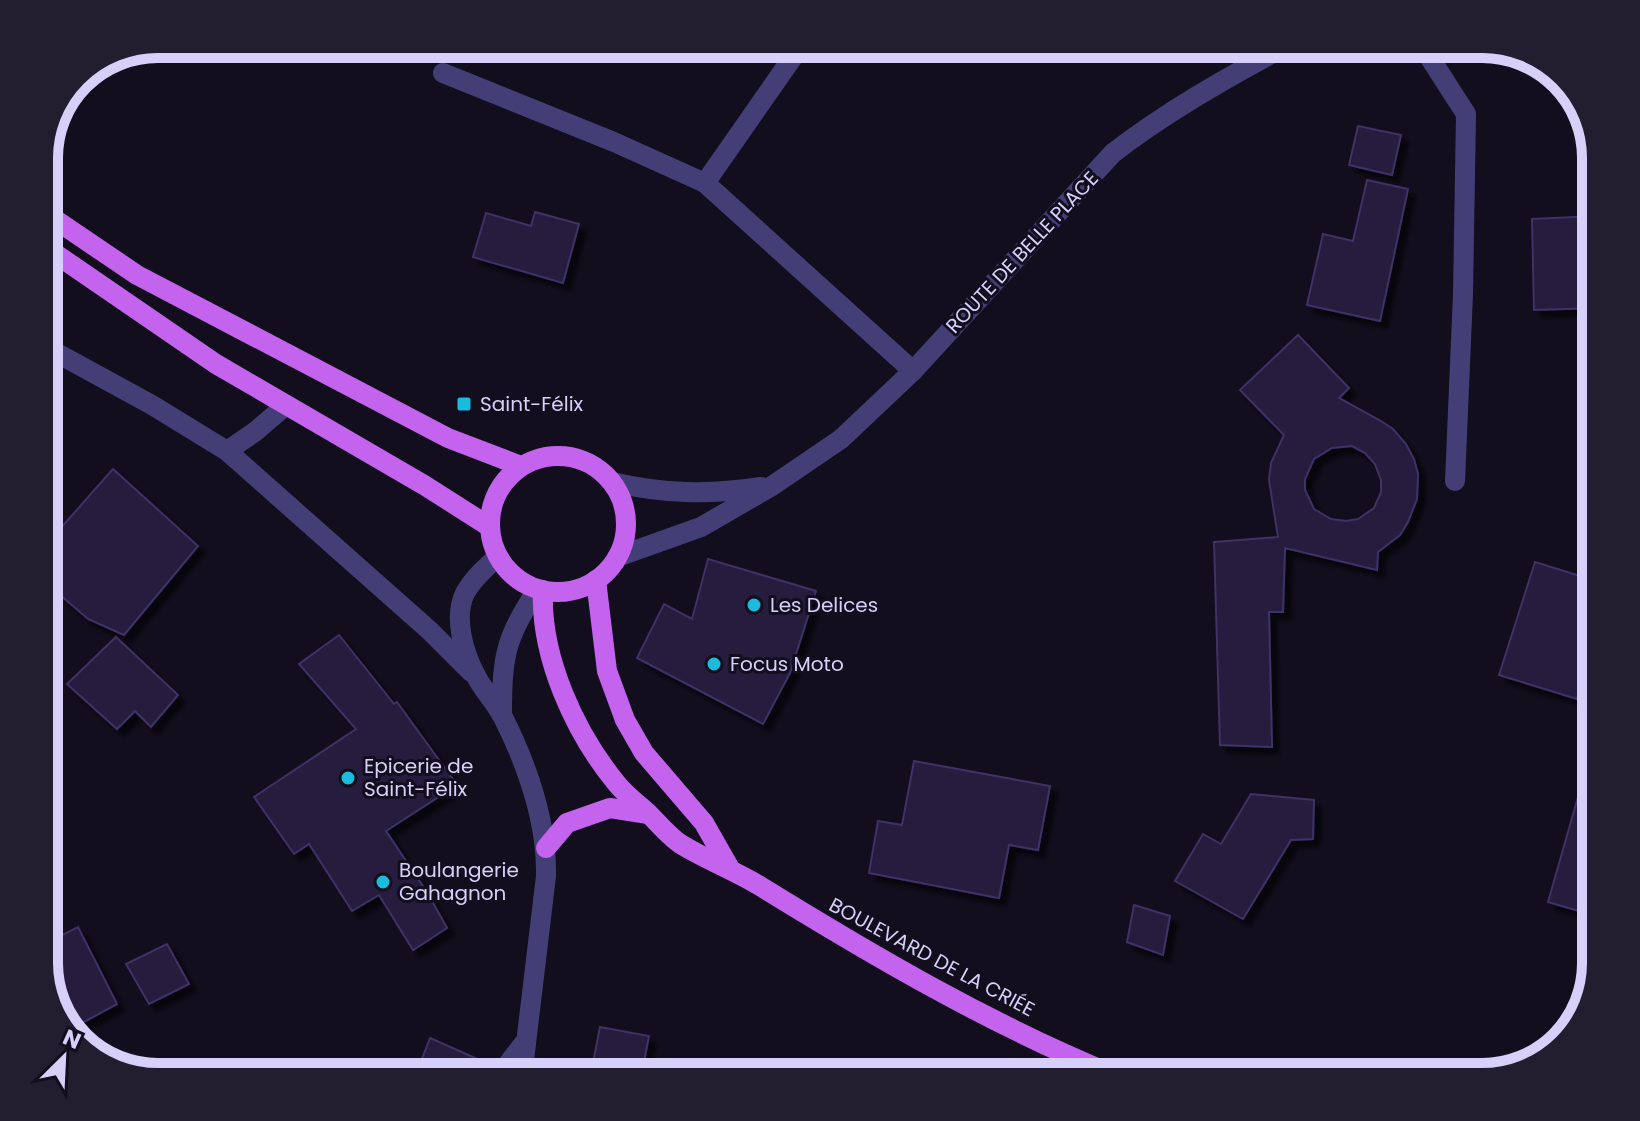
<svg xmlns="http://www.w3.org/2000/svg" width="1640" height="1121" font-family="Poppins,sans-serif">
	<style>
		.building { fill: #251c3c; stroke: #3f3166; stroke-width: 2; fill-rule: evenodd; filter: url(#shadow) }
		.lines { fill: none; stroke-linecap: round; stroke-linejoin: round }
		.minor { stroke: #443e77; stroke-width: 20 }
		.primary { stroke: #c363ee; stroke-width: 20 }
		.poi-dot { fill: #19bcdd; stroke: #120e1d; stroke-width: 3 }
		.labels { text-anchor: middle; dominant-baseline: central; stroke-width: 6; stroke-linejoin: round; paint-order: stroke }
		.street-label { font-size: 20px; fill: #d7d0fa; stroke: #120e1d }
		.poi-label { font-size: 20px; fill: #d7d0fa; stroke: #120e1d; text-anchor: start }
		.rim { fill: none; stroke: #d7d0fa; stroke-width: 10 }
	</style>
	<defs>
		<filter id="shadow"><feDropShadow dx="7" dy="7" stdDeviation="2" flood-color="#0009"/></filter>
	</defs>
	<rect width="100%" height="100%" fill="#120e1d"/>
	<g class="building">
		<path d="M1358,126L1401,135L1392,175L1349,165Z"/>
		<path d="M1367,180L1408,189L1380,321L1307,305L1323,234L1353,241Z"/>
		<path d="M535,212L579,224L563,283L473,257L486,213L531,226Z"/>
		<path d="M1596,216V308L1534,310L1532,219Z"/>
		<path d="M1298,335L1349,388L1339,398L1381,421L1393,429L1406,444L1414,459L1418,474L1417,499L1408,522L1400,535L1378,552L1377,570L1285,548L1283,612H1269L1272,747L1220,745L1214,542L1278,537L1269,480L1271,463L1284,435L1240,390ZM1352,446L1365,453L1375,464L1381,480V492L1374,508L1358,519L1346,521L1331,519L1314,509L1305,490V479L1314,459L1332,448Z"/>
		<path d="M113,469L198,546L124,635L88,619L44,581V547Z"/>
		<path d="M708,559L816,591L790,673L763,724L637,658L664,604L692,619Z"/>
		<path d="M1535,562L1596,581V637L1577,699L1499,675Z"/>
		<path d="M339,635L394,704L397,702L457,785L386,831L427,892L447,928L413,950L379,895L352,911L309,844L294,854L254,797L356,729L299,664Z"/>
		<path d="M116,637L178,695L151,727L135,711L117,729L67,684Z"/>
		<path d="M914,761L1050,786L1038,850L1009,845L999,898L869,873L878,821L902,825Z"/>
		<path d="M1586,769L1596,771V916L1548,902Z"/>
		<path d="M1251,794L1314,800L1313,839L1291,840L1243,919L1175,881L1203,834L1221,844Z"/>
		<path d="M1134,905L1170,916L1163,955L1127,942Z"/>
		<path d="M78,927L117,1004L69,1030L59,1019L44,970V944Z"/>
		<path d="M167,944L189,984L149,1004L126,964Z"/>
		<path d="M600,1027L649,1036L641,1077L592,1068Z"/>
		<path d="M430,1038L491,1065L485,1077H415Z"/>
	</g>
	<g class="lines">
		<g class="minor">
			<path d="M1421,44L1466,114L1463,294L1455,481"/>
			<path d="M443,73L614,142L705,183L913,371"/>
			<path d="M705,183L802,44"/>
			<path d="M44,346L152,405L227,451L429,630L471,672"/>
			<path d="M227,451L256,431L285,406"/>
			<path d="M612,482C663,494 709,495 761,487"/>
			<path d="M498,556C487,567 473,578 465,593C453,618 464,653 476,676C483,690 495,702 503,717C527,765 547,822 546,876L522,1077"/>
			<path d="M617,557L701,527L772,486L841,439L913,371L1113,153C1167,111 1229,76 1290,44"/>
			<path d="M502,715C502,657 505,637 538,589"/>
			<path d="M498,1077L524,1043"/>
		</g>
		<g class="primary">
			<path d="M44,212L137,275L448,438L521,466"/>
			<path d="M44,246L216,364L424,485L490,527"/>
			<circle cx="558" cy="524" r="68"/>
			<path d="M596,580L607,671L625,720L644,753L704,823L729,867"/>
			<path d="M543,590C540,657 575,733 617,784C626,795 638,804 648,813C658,823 668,835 679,843C704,859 734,870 760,886C875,957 993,1026 1119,1077"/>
			<path d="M546,848L567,823L610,808L648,814"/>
		</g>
	</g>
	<g class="poi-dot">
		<rect x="456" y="396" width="16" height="16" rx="4"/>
		<circle cx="754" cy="605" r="8"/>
		<circle cx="714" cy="664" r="8"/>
		<circle cx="348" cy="778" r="8"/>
		<circle cx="383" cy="882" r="8"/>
	</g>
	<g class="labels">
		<g class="street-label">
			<text transform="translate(1022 252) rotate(-47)">ROUTE DE BELLE PLACE</text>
			<text transform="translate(932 957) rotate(28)">BOULEVARD DE LA CRIÉE</text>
		</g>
		<g class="poi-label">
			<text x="480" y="404">Saint-Félix</text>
			<text x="770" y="605">Les Delices</text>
			<text x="730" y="664">Focus Moto</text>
			<text x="364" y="766">Epicerie de<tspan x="364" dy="23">Saint-Félix</tspan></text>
			<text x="399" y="870">Boulangerie<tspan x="399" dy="23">Gahagnon</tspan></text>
		</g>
	</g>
	<path d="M0 0H1640V1121H0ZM158 58H1482A100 100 0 0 1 1582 158V963A100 100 0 0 1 1482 1063H158A100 100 0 0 1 58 963V158A100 100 0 0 1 158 58Z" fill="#221e2f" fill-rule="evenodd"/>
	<path class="rim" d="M158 58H1482A100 100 0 0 1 1582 158V963A100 100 0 0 1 1482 1063H158A100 100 0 0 1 58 963V158A100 100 0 0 1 158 58Z"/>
	<g transform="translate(64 1057) rotate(24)" stroke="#120e1d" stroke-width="6" paint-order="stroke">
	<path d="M0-6L14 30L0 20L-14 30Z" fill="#d7d0fa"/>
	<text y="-12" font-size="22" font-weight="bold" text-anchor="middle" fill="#d7d0fa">N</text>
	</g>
</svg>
